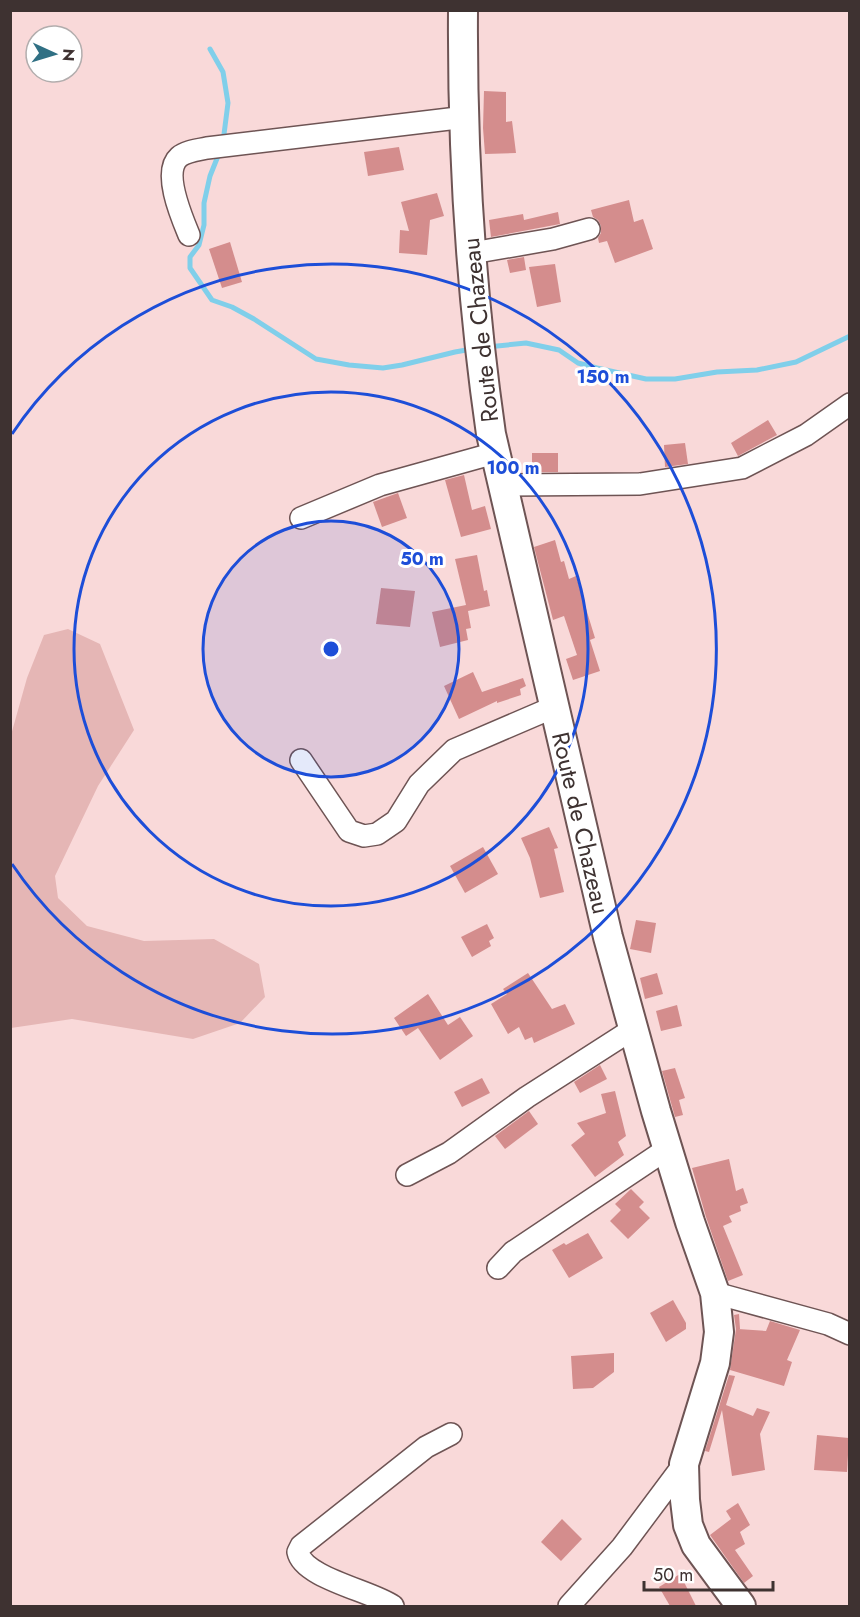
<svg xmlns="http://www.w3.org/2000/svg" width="860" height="1617" font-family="Jost,sans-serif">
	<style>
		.green { fill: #e5b6b5 }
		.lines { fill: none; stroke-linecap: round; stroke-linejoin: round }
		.stream { stroke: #80cfea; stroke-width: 5 }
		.building { fill: #d48d8d }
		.minor-casing { stroke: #6e5454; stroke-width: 24 }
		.secondary-casing { stroke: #6e5454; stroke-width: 32 }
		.minor { stroke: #fff; stroke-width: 21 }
		.secondary { stroke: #fff; stroke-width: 28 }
		.ring { fill: none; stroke: #1d4ed8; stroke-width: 3 }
		.labels { text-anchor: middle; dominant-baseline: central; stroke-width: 6; stroke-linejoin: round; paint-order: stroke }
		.street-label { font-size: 24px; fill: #3e3231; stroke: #fff }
		.centre { fill: #1d4ed8; stroke: #fff; stroke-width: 3 }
		.ring-label { font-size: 18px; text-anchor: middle; font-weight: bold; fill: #1d4ed8; stroke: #fff; stroke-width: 6; stroke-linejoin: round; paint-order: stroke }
	</style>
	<rect width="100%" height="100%" fill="#f9d9d9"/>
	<path class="green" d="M68,629L100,644L134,730L98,786L55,876L58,898L87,926L144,941L214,939L259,964L265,997L240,1023L193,1039L72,1019L11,1028V735L27,678L44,635Z"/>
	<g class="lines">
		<g class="stream">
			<path d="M210,49L223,72L228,103L223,142"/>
			<path d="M220,151L210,176L204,203V225L199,245L190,257V268L212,300L232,307L254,319L316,359L349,365L383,368L402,365L455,352L472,349"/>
			<path d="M487,347L526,343L559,350L578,363L597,368L646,379H675L717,372L757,370L796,362L850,336"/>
		</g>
	</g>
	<g class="building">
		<path d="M484,91L506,92V122L512,121L516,153L485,154L483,128Z"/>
		<path d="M399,147L404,170L368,176L364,152Z"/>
		<path d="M437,193L444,216L430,220L427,255L399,253L400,230L409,231L401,202Z"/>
		<path d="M629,200L634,222L643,219L653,249L615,263L607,241L599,243L598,238L601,233V226L598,220L593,217L591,210Z"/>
		<path d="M558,212L560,224L491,237L489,220L523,214L524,220Z"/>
		<path d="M230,242L242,282L222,288L209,249Z"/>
		<path d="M524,257L526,270L510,273L507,260Z"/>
		<path d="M555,264L561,302L537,307L529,267Z"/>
		<path d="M768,420L777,435L738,456L731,443Z"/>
		<path d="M685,443L688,464L665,467L664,445Z"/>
		<rect x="532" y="453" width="26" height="19"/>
		<path d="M464,475L472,510L485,506L491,529L461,537L445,480Z"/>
		<path d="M398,493L407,518L382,527L373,502Z"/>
		<path d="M555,540L561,562L564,561L569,579L576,576L595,638L590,640L600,671L573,680L566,659L577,655L564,616L553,620L534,547Z"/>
		<path d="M477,555L484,591L487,590L490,606L468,611L471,628L466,629L468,640L440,647L432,612L466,605L455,559Z"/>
		<path d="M381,588L415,591L410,627L376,624Z"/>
		<path d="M473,672L482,692L523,678L526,686L520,689L521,695L497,703V701L459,719L444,686Z"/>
		<path d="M549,827L558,848L554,849L564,892L540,898L530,858L521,838Z"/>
		<path d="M483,847L498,874L465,893L450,866Z"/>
		<path d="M636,920L656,923L651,953L630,949Z"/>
		<path d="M487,924L494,938L489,941L491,946L472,957L461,937Z"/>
		<path d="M528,973L552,1009L565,1004L575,1024L534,1043L532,1037L525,1040L519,1027L508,1034L491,1004L507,994L503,989Z"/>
		<path d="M657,973L663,994L645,999L640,978Z"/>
		<path d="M428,994L448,1025L460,1017L473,1036L440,1060L418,1028L406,1036L394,1018Z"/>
		<path d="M677,1005L682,1026L661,1031L656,1011Z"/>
		<path d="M600,1065L607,1079L580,1093L574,1082Z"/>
		<path d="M675,1068L685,1098L679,1100L683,1115L675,1117L662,1071Z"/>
		<path d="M482,1078L490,1093L462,1107L454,1092Z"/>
		<path d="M615,1091L626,1136L618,1142L624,1155L595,1177L571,1145L585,1134L577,1123L606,1113L601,1094Z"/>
		<path d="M529,1111L538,1124L505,1149L495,1136Z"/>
		<path d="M729,1159L736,1191L743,1188L748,1203L740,1206L741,1211L729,1216L732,1222L723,1226L743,1275L728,1281L706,1217L692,1168Z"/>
		<path d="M631,1189L644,1202L639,1207L650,1218L628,1239L610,1221L621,1210L615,1204Z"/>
		<path d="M588,1233L603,1258L569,1278L552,1250L564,1243L566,1245Z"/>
		<path d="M673,1300L686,1323V1329L666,1342L650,1313Z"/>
		<path d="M739,1314L740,1329H738L766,1331L770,1321L800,1330L787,1360L792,1362L784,1386L730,1370L736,1329L734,1315Z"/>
		<path d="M614,1353V1372L593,1388L573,1389L571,1356Z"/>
		<path d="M729,1375L735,1376L726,1405L753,1416L757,1408L770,1412L760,1434L765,1470L732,1476L722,1410L709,1452L705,1451Z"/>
		<path d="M817,1435L849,1438L847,1472L814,1470Z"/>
		<path d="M738,1503L750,1525L740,1532L745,1544L735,1550L753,1576L744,1583L710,1535L731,1519L726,1511Z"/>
		<path d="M562,1519L582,1539L561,1561L541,1542Z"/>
		<path d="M680,1574L696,1606H670L659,1587Z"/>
	</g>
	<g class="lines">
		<defs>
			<g id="minor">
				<path d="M189,235C182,218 162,172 179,157C186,151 198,150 207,148L466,117"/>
				<path d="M472,253L553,239L589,229"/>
				<path d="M502,485L640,484L742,468L806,435L850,404"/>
				<path d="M301,518L380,485L495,453"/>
				<path d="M301,760L349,831L364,836L377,834L396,821L419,784L454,750L554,707"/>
				<path d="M407,1175L449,1153L527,1097L633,1029"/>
				<path d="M498,1268L513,1252L667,1149"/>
				<path d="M715,1293L828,1324L850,1334"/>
				<path d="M393,1606C372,1591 303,1578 298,1552L301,1546L426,1447L451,1434"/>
				<path d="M569,1606L622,1547L684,1464"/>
			</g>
			<path id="secondary" d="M463,10C462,152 471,295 491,434L608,937L656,1111L690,1222L715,1293L719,1332L715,1363L684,1464L685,1500L688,1525L696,1545L741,1606"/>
		</defs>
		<use href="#minor" class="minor-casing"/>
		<use href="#secondary" class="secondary-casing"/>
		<use href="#minor" class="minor"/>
		<use href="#secondary" class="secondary"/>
	</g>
	<circle cx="331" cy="649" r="128" fill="#1d4ed8" fill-opacity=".12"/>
	<g class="ring">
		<circle cx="331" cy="649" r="128"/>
		<circle cx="331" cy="649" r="257"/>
		<path d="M12 434A385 385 0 1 1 12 864"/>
	</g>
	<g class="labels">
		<g class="street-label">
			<text transform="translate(480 330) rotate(-96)">Route de Chazeau</text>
			<text transform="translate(581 823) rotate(77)">Route de Chazeau</text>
		</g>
	</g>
	<circle cx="331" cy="649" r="9" class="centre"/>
	<g class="ring-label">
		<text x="603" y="383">150 m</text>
		<text x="513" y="474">100 m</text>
		<text x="422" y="565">50 m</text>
	</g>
	<rect width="860" height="1617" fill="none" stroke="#3e3231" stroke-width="24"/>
	<g transform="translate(54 54) rotate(94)"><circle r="28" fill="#ffffff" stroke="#b2adad" stroke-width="1.5"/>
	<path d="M0-4.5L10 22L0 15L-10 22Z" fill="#307084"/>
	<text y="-9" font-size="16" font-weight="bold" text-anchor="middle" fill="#3e3231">N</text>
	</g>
	<path d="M644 1581v9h129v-9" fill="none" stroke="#3e3231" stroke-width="3"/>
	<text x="653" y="1581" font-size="18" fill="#3e3231" stroke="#ffffff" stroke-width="4.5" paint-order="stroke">50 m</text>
</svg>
